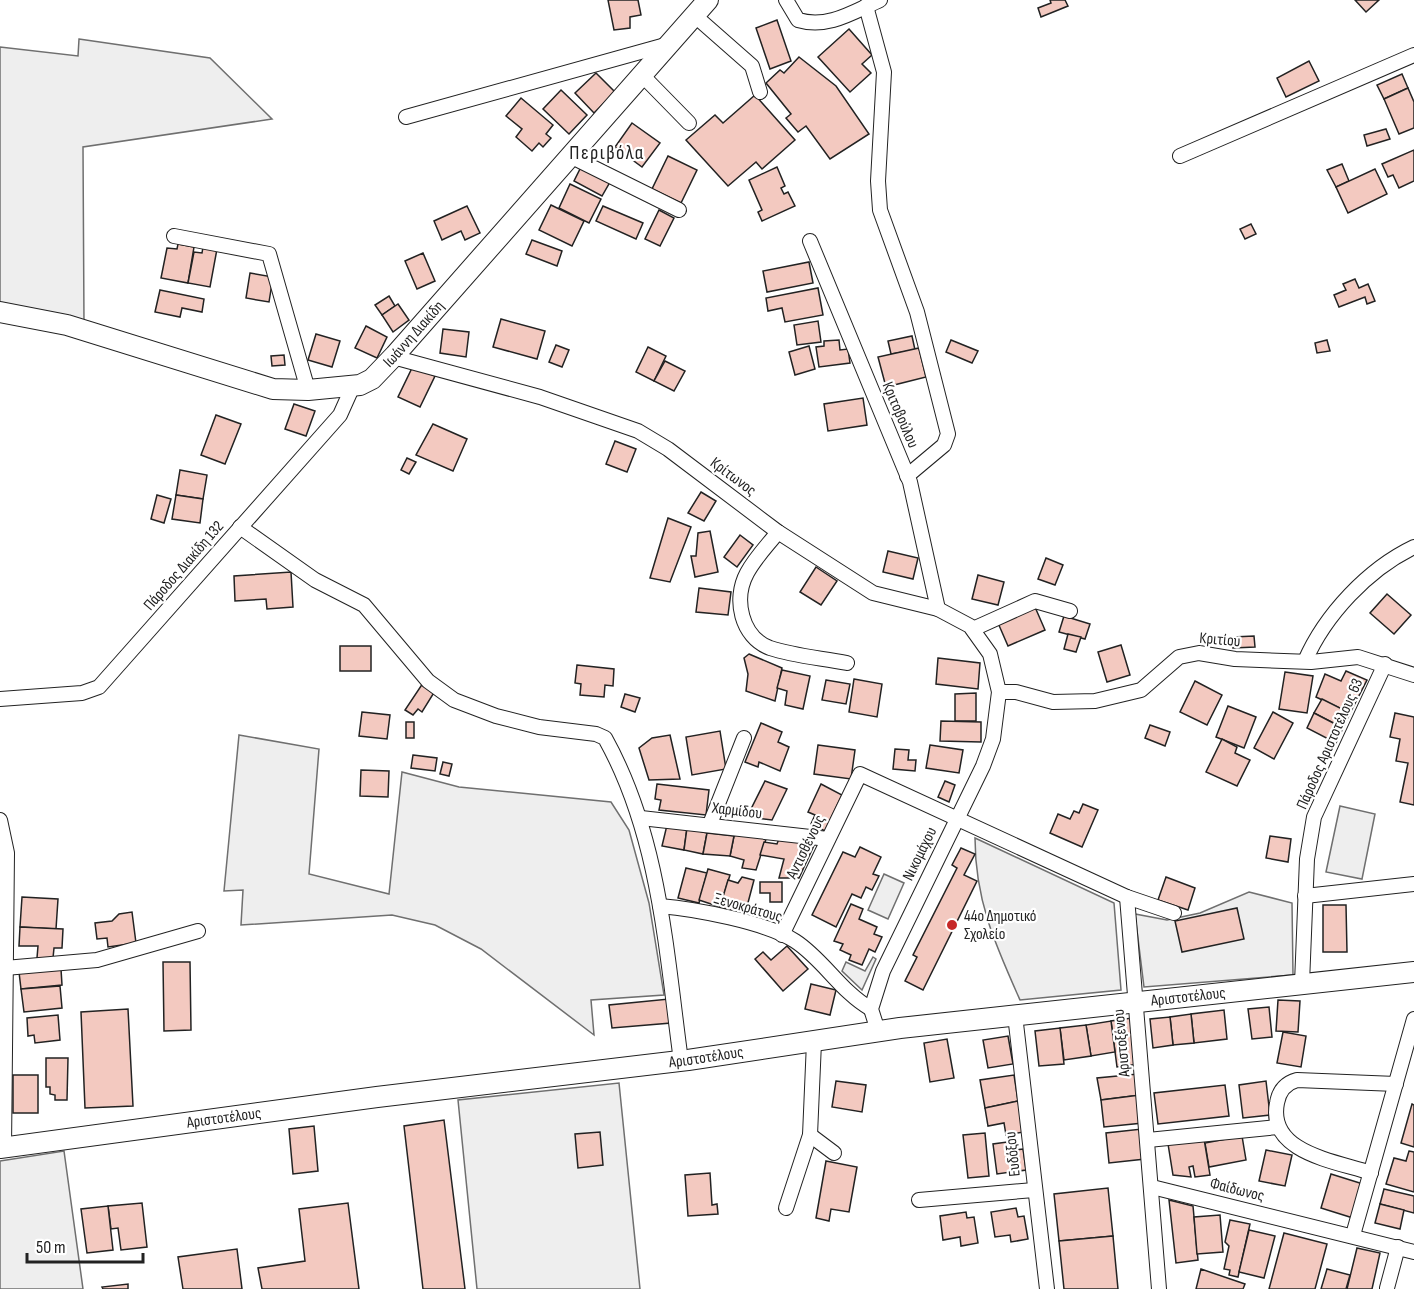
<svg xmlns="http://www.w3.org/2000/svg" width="1414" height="1289" font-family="'Sofia Sans Condensed',sans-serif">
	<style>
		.green { fill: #eee; stroke: #6f6f6f; stroke-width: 1.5 }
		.building { fill: #f3c9c0; stroke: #222; stroke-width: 1.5 }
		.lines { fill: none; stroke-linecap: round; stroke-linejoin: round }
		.street-casing { stroke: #222; stroke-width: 16 }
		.secondary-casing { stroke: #222; stroke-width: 22 }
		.street { stroke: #fff; stroke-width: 14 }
		.secondary { stroke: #fff; stroke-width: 20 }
		.poi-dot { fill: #c62828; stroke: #fff; stroke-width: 2 }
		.labels { text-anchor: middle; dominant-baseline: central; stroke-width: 4.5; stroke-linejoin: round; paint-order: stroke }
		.street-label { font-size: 16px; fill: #222; stroke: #fff }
		.poi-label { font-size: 16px; fill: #222; stroke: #fff; text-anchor: start }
		.quarter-label { font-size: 20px; letter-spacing: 1.5px; fill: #222; stroke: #fff }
	</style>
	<rect width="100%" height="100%" fill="#fff"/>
	<g class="green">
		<path d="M79,39L210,58L272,119L83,147L84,324L0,309V47L78,56Z"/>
		<path d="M239,735L319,749L309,874L389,894L402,772L459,787L611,802L629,830L649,903L664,995L591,1000L594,1035L481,949L435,925L392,915L241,925L243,890L224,891Z"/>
		<path d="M1340,806L1375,814L1362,879L1326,872Z"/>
		<path d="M975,838L1114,903L1121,990L1020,1000C995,944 975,900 975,838Z"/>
		<path d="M884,874L904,883L888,919L868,910Z"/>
		<path d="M1249,892L1292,903L1293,975L1144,987L1135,914L1167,920L1200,913Z"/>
		<path d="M873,957L876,959L862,990L842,971L846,962L865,971Z"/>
		<path d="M619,1083L640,1289H477L458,1100Z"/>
		<path d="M64,1151L83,1289H0V1161Z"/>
	</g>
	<g class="building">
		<path d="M608,0H638L641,15L630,17V28L614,30Z"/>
		<path d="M1050,0H1065L1068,6L1041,17L1038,8L1051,3Z"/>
		<path d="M1355,0H1379L1366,12Z"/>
		<path d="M777,20L791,61L770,69L756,28Z"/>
		<path d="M849,29L872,55L862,64L871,73L850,92L818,57Z"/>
		<path d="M799,57L836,86L869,134L830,159L806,126L798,132L786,118L791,114L766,83L780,70L784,73Z"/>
		<path d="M1309,61L1319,81L1286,97L1277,78Z"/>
		<path d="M596,73L615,92L594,113L575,93Z"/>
		<path d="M1402,74L1408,88L1384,99L1377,85Z"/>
		<path d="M1408,88L1414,102V128L1399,134L1384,99Z"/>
		<path d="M561,90L587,115L569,134L543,109Z"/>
		<path d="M755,95L795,140L762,169L756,162L728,186L686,140L715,115L723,123Z"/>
		<path d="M521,98L553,125L546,134L551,138L543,147L539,143L532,151L516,137L522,129L506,116Z"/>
		<path d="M632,123L660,143L642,167L615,147Z"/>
		<path d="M1386,129L1390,139L1367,146L1364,135Z"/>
		<path d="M1414,150V181L1399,188L1393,175L1388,177L1382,164Z"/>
		<path d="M668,156L697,170L681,203L652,189Z"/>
		<path d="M1342,164L1349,181L1336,187L1327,170Z"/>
		<path d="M581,167L610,182L602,196L574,181Z"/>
		<path d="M777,167L785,186L781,188L784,194L788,192L795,206L762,221L758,212L762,210L749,180Z"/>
		<path d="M1375,169L1387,194L1348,213L1336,187Z"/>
		<path d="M570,184L601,199L589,223L559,208Z"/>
		<path d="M551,205L584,221L572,246L539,230Z"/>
		<path d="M467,206L480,233L465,240L461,231L442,240L434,221Z"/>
		<path d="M603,206L643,223L636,239L596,221Z"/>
		<path d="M659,210L674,218L660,246L645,239Z"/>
		<path d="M1251,224L1256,234L1245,239L1240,229Z"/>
		<path d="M532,240L562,251L557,266L526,254Z"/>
		<path d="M178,244L194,247L188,283L161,278L167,248L177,249Z"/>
		<path d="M203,247L217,249L210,287L188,283L194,252L202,253Z"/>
		<path d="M423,253L435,281L417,289L405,261Z"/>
		<path d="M809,262L813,283L767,292L763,271Z"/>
		<path d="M250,273L273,277L269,302L246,298Z"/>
		<path d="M1355,279L1359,288L1368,284L1375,301L1367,304L1365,297L1339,307L1334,295L1346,290L1343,284Z"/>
		<path d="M818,288L823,315L785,322L782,308L768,311L766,298Z"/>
		<path d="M160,290L204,299L202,312L182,308L180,317L155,312Z"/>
		<path d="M389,296L395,306L382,315L375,305Z"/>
		<path d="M398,304L409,320L393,332L382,315Z"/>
		<path d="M501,319L545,331L537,359L493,347Z"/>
		<path d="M818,321L821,342L797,345L794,325Z"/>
		<path d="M366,326L387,337L377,358L355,348Z"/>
		<path d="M443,329L469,332L466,357L440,353Z"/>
		<path d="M316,334L340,341L332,367L308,360Z"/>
		<path d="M912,336L915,350L891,354L888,341Z"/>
		<path d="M839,340L840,350L848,349L850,363L819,367L816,347L824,346V341Z"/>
		<path d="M951,340L978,351L972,363L946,352Z"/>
		<path d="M1327,340L1330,351L1317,353L1315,343Z"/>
		<path d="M556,345L569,350L562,367L549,362Z"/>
		<path d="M809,346L815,369L795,375L789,352Z"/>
		<path d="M648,347L666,356L654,381L636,372Z"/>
		<path d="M919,348L926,377L886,387L878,357Z"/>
		<path d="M284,355L285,365L272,366L271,356Z"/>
		<path d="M665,361L685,371L674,391L654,381Z"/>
		<path d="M413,366L435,376L420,407L398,397Z"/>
		<path d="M863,398L867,425L828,431L824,404Z"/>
		<path d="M294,404L315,411L306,436L285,429Z"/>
		<path d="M216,415L241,424L225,464L201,455Z"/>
		<path d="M433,424L467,439L453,471L416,455Z"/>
		<path d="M615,441L636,449L627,472L606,464Z"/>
		<path d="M407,458L416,462L409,474L401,470Z"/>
		<path d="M180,470L207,475L203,499L176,495Z"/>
		<path d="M701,492L716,501L704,521L688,513Z"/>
		<path d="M157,495L171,499L164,523L151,519Z"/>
		<path d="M176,495L203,499L200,523L172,519Z"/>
		<path d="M668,518L691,527L670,582L650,578Z"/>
		<path d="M710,531L718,572L695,577L691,556H696L698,533Z"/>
		<path d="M740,535L753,545L737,567L724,557Z"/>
		<path d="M888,551L918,558L913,579L883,572Z"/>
		<path d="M1046,558L1063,565L1055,585L1038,579Z"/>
		<path d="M816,567L837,581L821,605L800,592Z"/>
		<path d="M291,572L293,607L267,609L266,599L235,601L234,576Z"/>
		<path d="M978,575L1004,582L998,605L972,599Z"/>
		<path d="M699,588L731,592L728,615L696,612Z"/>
		<path d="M1387,594L1411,615L1394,634L1370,613Z"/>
		<path d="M1035,607L1045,630L1008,646L998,623Z"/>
		<path d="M1064,616L1090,624L1085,639L1059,632Z"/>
		<path d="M1068,634L1081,637L1076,652L1064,649Z"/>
		<path d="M1254,636L1255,647L1233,648V637Z"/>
		<path d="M1121,645L1130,675L1107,682L1098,652Z"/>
		<rect x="340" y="646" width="31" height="25"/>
		<path d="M749,654L782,668L775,701L746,691L748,674L744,658Z"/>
		<path d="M938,658L980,663L978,689L936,684Z"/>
		<path d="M577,665L614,669L613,686L605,685L604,697L580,695L581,684L575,683Z"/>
		<path d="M782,670L810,676L803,709L785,705L787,691L777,688Z"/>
		<path d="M1346,671L1367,680L1350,713L1316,697L1325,674L1341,681Z"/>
		<path d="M1285,672L1313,676L1307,713L1279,709Z"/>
		<path d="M854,679L882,684L877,717L849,712Z"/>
		<path d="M826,680L850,684L846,704L822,700Z"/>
		<path d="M1195,681L1222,695L1207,725L1180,712Z"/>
		<path d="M423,683L435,691L422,712L418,709L413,715L405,710Z"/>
		<path d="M976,693V721H955V694Z"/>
		<path d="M625,694L640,698L635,712L621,707Z"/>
		<path d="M1322,699L1350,713L1343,728L1314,713Z"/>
		<path d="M1228,706L1256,717L1244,748L1216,737Z"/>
		<path d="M362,712L390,715L387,739L359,736Z"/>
		<path d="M1273,712L1293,723L1274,759L1254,748Z"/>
		<path d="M1314,713L1343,728L1336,743L1307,728Z"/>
		<path d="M1395,713L1414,717V805L1400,802L1408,763L1396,761L1400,739L1390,737Z"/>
		<path d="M941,721L981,722V742L940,741Z"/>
		<rect x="406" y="722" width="8" height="16"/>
		<path d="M761,723L782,732L778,742L789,747L780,771L759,762L758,767L745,762Z"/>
		<path d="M1150,725L1170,732L1165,746L1145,738Z"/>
		<path d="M720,731L726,769L692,775L686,737Z"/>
		<path d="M670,735L680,779L649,780L639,748L652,738Z"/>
		<path d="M1222,739L1237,747L1235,753L1250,760L1237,786L1206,772Z"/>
		<path d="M818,745L855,750L851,779L814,774Z"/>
		<path d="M930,745L963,750L959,773L926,768Z"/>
		<path d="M895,749L909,750L908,760H916L915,771L893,769Z"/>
		<path d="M413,755L437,758L435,771L411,768Z"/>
		<path d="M443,762L452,764L449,776L440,774Z"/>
		<path d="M361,770L389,771L388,797L360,796Z"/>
		<path d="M765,781L787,789L772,820L747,817Z"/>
		<path d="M945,781L955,785L949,802L938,797Z"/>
		<path d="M657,784L709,790L706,815L659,810L661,800L655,799Z"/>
		<path d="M821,784L842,795L825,831L811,824L815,815L808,812Z"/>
		<path d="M1083,804L1098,810L1082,847L1050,833L1058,814L1070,819L1074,811L1079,813Z"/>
		<path d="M667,825L687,828L684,850L662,846Z"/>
		<path d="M687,828L707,833L703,854L684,850Z"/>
		<path d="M742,832L767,836L756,870L742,868L744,860L730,856L734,836Z"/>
		<path d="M707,833L734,836L730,856L703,854Z"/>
		<path d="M780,836L816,841L799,878H779L784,859L760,855L764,842L777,844Z"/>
		<path d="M1270,836L1291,839L1288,862L1266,858Z"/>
		<path d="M860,847L881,857L873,874L879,876L872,890L866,887L861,898L852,894L836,927L812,915L843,852L855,857Z"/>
		<path d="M961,848L975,854L964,875L977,881L923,990L905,981L917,957L913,955L957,868L952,865Z"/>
		<path d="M686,868L707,873L699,903L678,898Z"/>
		<path d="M708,869L730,875L720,907L699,900Z"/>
		<path d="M742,877L754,880L745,914L720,907L728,880L738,883Z"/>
		<path d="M1166,877L1195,888L1188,910L1158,900Z"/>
		<path d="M760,882H782V902H770V893H760Z"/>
		<path d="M22,897L58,899L56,929L20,927Z"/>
		<path d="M851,904L863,909L859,919L877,927L874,934L882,937L875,952L869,949L862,965L849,960L851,955L840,950L843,944L834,941Z"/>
		<path d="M1323,905H1346L1347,952H1323Z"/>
		<path d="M1237,908L1244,939L1182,952L1175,921Z"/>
		<path d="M132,912L136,943L108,947L107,938L97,939L95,923L112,921L119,914Z"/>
		<path d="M20,927L63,929L62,948H54L53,958H37L38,946H19Z"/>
		<path d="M787,946L808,969L783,991L755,959L763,952L771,960Z"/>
		<path d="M163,962H190L191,1030L164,1031Z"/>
		<path d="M61,969L62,985L21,989L19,972Z"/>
		<path d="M811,984L836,990L830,1015L805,1009Z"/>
		<path d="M60,986L62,1008L24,1012L21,989Z"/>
		<path d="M669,999L671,1023L612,1028L609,1005Z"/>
		<path d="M1278,1000L1300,1001L1298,1032L1276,1031Z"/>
		<path d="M1269,1007L1272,1037L1252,1039L1248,1009Z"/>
		<path d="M128,1009L133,1106L85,1108L81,1012Z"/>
		<path d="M1224,1010L1227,1039L1194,1043L1191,1014Z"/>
		<path d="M1191,1014L1194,1043L1173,1045L1170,1017Z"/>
		<path d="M58,1015L60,1040L35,1043L34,1035L28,1036L27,1018Z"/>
		<path d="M1170,1017L1173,1045L1153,1048L1150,1019Z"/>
		<path d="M1132,1018L1139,1064L1117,1067L1111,1021Z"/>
		<path d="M1111,1021L1115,1052L1091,1056L1086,1025Z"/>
		<path d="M1086,1025L1091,1056L1064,1060L1060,1028Z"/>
		<path d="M1060,1028L1064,1064L1039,1066L1035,1031Z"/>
		<path d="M1283,1032L1306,1036L1301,1067L1277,1063Z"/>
		<path d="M1008,1036L1013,1064L988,1068L983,1040Z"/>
		<path d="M947,1039L954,1078L930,1082L924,1043Z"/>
		<path d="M46,1058H68L67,1100H55V1095L50,1094V1087H46Z"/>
		<path d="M1138,1074L1140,1095L1101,1100L1097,1078Z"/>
		<rect x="13" y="1075" width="25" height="38"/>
		<path d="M1014,1075L1018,1101L985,1108L980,1080Z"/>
		<path d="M836,1081L866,1085L862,1112L832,1107Z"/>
		<path d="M1266,1081L1270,1115L1243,1118L1239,1085Z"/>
		<path d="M1225,1085L1229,1116L1158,1124L1154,1093Z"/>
		<path d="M1140,1095L1143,1123L1104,1127L1101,1100Z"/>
		<path d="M1018,1101L1024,1132L1006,1135L1004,1123L988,1126L985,1108Z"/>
		<path d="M1412,1104L1414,1105V1147L1401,1143Z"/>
		<path d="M444,1120L465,1289H423L404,1126Z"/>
		<path d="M314,1126L318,1171L293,1174L289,1129Z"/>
		<path d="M1142,1129L1145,1159L1109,1163L1106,1133Z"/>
		<path d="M600,1132L603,1165L578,1168L575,1134Z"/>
		<path d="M985,1133L989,1176L968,1178L963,1135Z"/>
		<path d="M1242,1136L1246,1160L1209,1167L1205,1143Z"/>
		<path d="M1204,1139L1210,1175L1195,1177L1193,1166L1189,1167L1191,1177L1173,1175L1168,1144Z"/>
		<path d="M1007,1142L1009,1157H1016L1015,1150L1023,1149L1026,1170L997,1174L993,1144Z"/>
		<path d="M1266,1150L1292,1155L1285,1186L1259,1181Z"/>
		<path d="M1409,1151L1414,1152V1192L1386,1184L1394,1158L1406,1161Z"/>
		<path d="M826,1161L857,1167L849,1212L831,1209L829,1221L816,1218Z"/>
		<path d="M710,1173L712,1205L717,1204L718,1214L688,1216L685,1175Z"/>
		<path d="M1331,1174L1363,1184L1353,1218L1321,1208Z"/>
		<path d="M1108,1188L1113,1236L1059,1241L1054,1194Z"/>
		<path d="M1384,1189L1414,1196V1213L1380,1204Z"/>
		<path d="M1169,1200L1193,1206L1198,1260L1176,1263Z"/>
		<path d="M142,1203L147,1247L121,1250L118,1228L111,1229L108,1206Z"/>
		<path d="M348,1203L359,1289H262L258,1268L305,1261L299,1209Z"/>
		<path d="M1380,1204L1404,1210L1400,1229L1375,1223Z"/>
		<path d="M108,1206L113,1250L87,1253L81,1209Z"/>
		<path d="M1016,1208L1018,1217L1024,1216L1028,1239L1011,1242L1010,1235L995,1237L991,1212Z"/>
		<path d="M966,1212L967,1218L974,1217L978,1243L961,1246L960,1237L943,1240L940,1216Z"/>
		<path d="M1220,1215L1223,1252L1197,1254L1194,1217Z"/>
		<path d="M1230,1220L1250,1224L1238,1277L1229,1275L1230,1270L1224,1269L1229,1246L1225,1242Z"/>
		<path d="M1249,1230L1275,1236L1264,1278L1239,1272Z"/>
		<path d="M1284,1233L1327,1244L1315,1289H1269Z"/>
		<path d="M1113,1236L1118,1289H1064L1059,1241Z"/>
		<path d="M1357,1248L1380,1253L1372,1289H1347Z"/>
		<path d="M237,1249L242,1289H183L178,1257Z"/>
		<path d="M1201,1269L1245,1284L1243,1289H1196Z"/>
		<path d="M1327,1269L1350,1275L1346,1289H1321Z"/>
		<path d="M128,1284V1289H103L102,1287Z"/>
	</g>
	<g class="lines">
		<defs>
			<g id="street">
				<path d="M786,0L798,20C828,29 853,12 880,0"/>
				<path d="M866,6L884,72L878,181L880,210L917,312L948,434L944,445L907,476"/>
				<path d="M694,15L752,66L760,92"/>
				<path d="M642,75L689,123"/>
				<path d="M406,117L669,44"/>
				<path d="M570,156L679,210"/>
				<path d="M1180,156L1414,55"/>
				<path d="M174,236L269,254L308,390"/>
				<path d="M810,241L910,482L938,609"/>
				<path d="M393,357L540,397L638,431L668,449L778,532L873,593L938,609L970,626L990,654L999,692L993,739L983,766L883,971L871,1009L878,1031"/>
				<path d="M240,527L315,580L364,605L428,681L454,700L496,716L539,727L596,734L605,738C660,837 666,951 681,1061"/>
				<path d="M778,532C767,546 755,558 747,573C733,599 741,637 770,648C794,656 822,658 847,663"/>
				<path d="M973,629L1035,601L1070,611"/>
				<path d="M1305,661C1325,615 1368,569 1414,547"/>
				<path d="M999,692H1016L1053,702L1095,701L1141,690L1179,657L1199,653L1235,659L1311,662L1358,657L1414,675"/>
				<path d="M0,699L82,693L99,687L340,415L353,386"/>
				<path d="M641,818L828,839"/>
				<path d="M0,820L7,853L4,1148"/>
				<path d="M710,824L744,738"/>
				<path d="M1305,896L1414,884"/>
				<path d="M1127,897L1159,1289"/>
				<path d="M660,906C695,909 766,922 795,941C823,959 841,992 871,1009"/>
				<path d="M782,935L860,774L1127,897L1174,913"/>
				<path d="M5,968L97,960L198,931"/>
				<path d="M1302,983L1307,859L1314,817L1385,664"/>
				<path d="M1015,1015L1047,1289"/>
				<path d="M810,1135L834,1153"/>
				<path d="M1148,1140L1278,1127"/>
				<path d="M1371,1173C1336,1161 1267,1153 1277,1103C1279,1091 1286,1083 1297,1080L1396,1084"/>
				<path d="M1152,1187L1414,1252"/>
				<path d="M919,1200L1034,1190"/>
				<path d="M786,1208L810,1135L814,1042"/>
				<path d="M1353,1235L1414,1019"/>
				<path d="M1387,1288L1398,1247"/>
			</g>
			<g id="secondary">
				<path id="s1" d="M0,312L67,325L273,389L308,390L360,385L372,379L395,355L708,0"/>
				<path id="s2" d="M0,1148L377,1097L688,1060L900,1028L1414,972"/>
			</g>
		</defs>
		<use href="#street" class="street-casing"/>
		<use href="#secondary" class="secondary-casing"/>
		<use href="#street" class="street"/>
		<use href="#secondary" class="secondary"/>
	</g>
	<circle class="poi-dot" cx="952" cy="925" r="6"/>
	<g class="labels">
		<g class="street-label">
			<text stroke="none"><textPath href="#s1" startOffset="446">Ιωάννη Διακίδη</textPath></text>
			<text transform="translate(900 415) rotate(67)">Κριτοβούλου</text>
			<text transform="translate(733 477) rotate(37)">Κρίτωνος</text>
			<text transform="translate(184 566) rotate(-49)">Πάροδος Διακίδη 132</text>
			<text transform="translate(1220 640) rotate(5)">Κριτίου</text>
			<text transform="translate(1330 744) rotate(-66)">Πάροδος Αριστοτέλους 63</text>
			<text transform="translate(737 811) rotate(7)">Χαρμίδου</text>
			<text transform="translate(806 847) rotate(-64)">Αντισθένους</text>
			<text transform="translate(920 854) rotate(-64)">Νικομάχου</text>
			<text transform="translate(748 908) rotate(16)">Ξενοκράτους</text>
			<text stroke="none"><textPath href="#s2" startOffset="1198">Αριστοτέλους</textPath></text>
			<text transform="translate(1122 1043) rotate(-95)">Αριστοξένου</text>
			<text stroke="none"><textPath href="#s2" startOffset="712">Αριστοτέλους</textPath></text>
			<text stroke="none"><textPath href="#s2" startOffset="226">Αριστοτέλους</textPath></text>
			<text transform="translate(1013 1154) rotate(-96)">Ευδόξου</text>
			<text transform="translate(1237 1190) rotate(14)">Φαίδωνος</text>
		</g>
		<g class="poi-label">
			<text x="964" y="916">44ο Δημοτικό<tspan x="964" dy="18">Σχολείο</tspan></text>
		</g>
		<g class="quarter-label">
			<text x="607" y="153">Περιβόλα</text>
		</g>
	</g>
	<path d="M27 1253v9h116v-9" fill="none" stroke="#222222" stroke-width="3"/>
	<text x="36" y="1253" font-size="18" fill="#222222" stroke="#ffffff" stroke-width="4.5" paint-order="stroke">50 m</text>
</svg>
